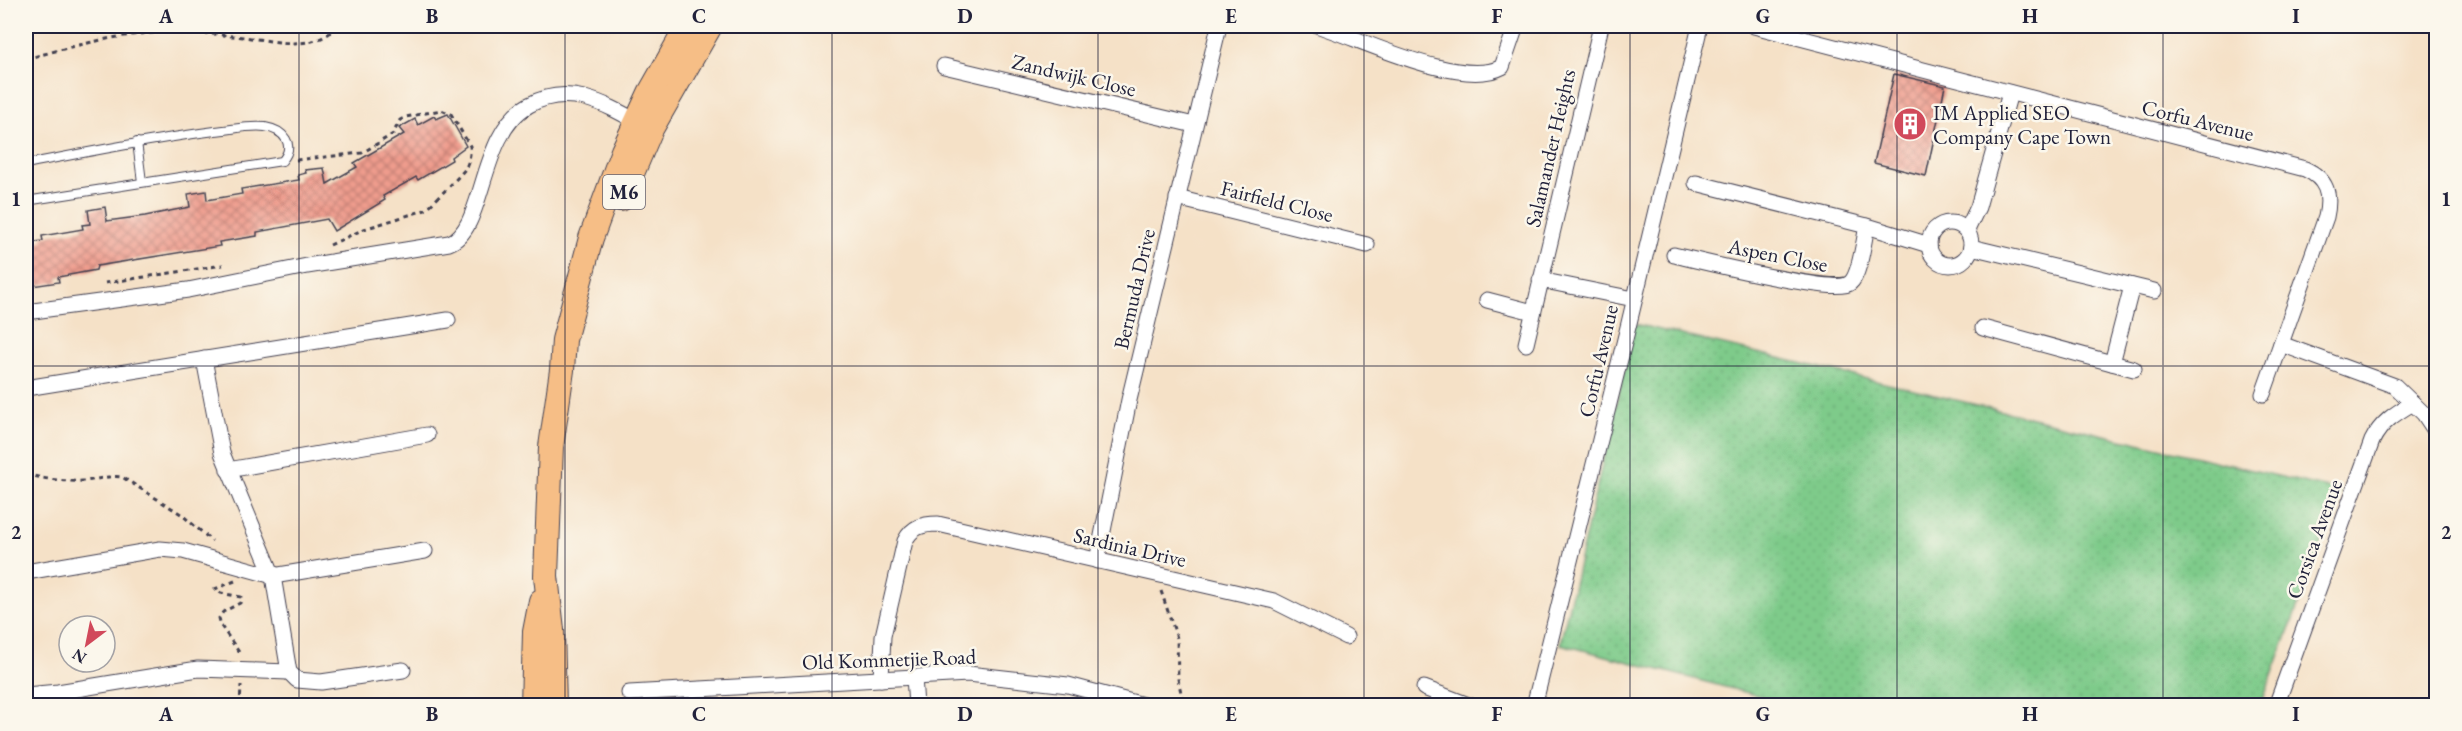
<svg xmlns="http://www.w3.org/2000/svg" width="2462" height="731" font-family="'EB Garamond',serif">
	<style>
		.garden { fill: url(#garden-dots); stroke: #507662; stroke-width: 1.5 }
		.building { fill: url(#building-cross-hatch) }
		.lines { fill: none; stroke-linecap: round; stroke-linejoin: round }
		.lane-casing { stroke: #423f50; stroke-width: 10 }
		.street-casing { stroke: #423f50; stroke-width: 17 }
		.primary-casing { stroke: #423f50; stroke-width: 26 }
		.path { stroke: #423f50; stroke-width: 3; stroke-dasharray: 4.5 4.5; stroke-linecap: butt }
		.lane { stroke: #fff; stroke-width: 8 }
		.street { stroke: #fff; stroke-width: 15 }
		.primary { stroke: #f6be86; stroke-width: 24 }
		.grid { fill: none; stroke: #22223b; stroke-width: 1.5; stroke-opacity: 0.55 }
		.labels { text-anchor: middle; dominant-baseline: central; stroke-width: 5; stroke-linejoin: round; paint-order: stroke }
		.shield { fill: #fbf7ec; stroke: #636270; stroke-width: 1.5 }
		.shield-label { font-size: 20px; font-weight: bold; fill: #22223b }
		.street-label { font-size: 21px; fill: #22223b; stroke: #fbf7ec }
		.poi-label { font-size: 21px; fill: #22223b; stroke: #fbf7ec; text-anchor: start }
		.neatline { fill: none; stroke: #22223b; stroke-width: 2 }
		.grid-label { font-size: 20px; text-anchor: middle; font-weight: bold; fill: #22223b }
	</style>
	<defs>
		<pattern id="garden-dots" width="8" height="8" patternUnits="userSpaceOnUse" patternTransform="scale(1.5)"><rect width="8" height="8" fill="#7ecb8a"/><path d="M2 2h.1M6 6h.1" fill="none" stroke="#6dae78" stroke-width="1.8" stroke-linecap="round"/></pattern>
		<pattern id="building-cross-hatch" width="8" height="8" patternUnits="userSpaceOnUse" patternTransform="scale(1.5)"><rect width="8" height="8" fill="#ef9c8d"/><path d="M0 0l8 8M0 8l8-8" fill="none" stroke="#c17f74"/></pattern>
	</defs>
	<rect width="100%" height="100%" fill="#fbf7ec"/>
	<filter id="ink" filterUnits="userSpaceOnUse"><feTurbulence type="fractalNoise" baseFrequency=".0167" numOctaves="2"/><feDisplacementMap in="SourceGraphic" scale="12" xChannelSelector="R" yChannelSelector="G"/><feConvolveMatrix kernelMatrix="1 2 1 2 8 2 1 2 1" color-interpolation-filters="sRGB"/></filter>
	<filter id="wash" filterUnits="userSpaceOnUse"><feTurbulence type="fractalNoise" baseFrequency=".008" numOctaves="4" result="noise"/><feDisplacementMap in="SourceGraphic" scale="24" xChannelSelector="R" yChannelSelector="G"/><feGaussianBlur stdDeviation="1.35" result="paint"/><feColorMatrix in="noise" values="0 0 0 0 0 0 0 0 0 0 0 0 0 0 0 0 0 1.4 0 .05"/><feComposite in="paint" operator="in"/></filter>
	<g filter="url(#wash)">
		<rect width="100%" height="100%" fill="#f5e1c7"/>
		<path class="garden" d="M1635,324L2341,491L2261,705H1794L1560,644Z"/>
		<g id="blocks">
			<g class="building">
				<path d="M1894,74L1945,86L1926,176L1874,163Z"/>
				<path d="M448,114L466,146L451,157L452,160L418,180L416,177L383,196L385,200L334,231L327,219L257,232V236L219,242L220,246L97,266L96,270L58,277L59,282L26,287V243L43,241L42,236L83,229L82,225L90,224L88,210L105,207L107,221L145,216L190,207L188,194L206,191L207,200L242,194L241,189L299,180L298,175L306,173L305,170L324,168L327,184L357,167L354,163L404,134L399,128L415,119L418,125L434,116L436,119Z"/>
			</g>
		</g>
	</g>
	<g filter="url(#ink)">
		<use href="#blocks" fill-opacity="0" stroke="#423f50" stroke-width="1.5"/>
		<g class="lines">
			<defs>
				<g id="lane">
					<path d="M137,142L142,182"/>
					<path d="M26,164C88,152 151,139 215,131C230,130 249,125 265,127C284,130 296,145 282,161L26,201"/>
				</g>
				<g id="street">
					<path d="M1319,26C1361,39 1461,89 1502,67L1516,26"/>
					<path d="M1754,26L2305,169C2327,179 2331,194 2326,217L2263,394"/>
					<path d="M944,66L1194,125"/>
					<path d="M1696,183L1867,226L1929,245"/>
					<path d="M1177,198L1367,245"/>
					<circle cx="1950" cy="244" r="21"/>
					<path d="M1967,230L1978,207L2010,93"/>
					<path d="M1971,247L2154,291"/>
					<path d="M1674,255C1700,261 1836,295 1850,283C1860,275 1864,239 1867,226"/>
					<path d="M1540,280L1634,299"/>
					<path d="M1487,300L1533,312"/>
					<path d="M26,312L188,290L307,266L449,243C486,230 478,133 529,105C570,82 607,105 643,125"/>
					<path d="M1983,328L2134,369"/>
					<path d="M1526,344L1601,26"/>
					<path d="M2281,344L2395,386L2424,414L2436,432"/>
					<path d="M204,359L222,453L273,576L289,672L297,680L321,682L403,670"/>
					<path d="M2112,363L2132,286"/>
					<path d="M26,388L448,320"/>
					<path d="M228,470L427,435"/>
					<path d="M1097,561L1129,400L1219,26"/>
					<path d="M26,572L160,549L183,551L273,576L425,551"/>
					<path d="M914,677L916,706"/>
					<path d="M881,679L883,636L905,541C912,527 922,524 938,524L1274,601L1346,637"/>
					<path d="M1424,688L1471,706"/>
					<path d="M629,693L968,674L1068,685L1147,706"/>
					<path d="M26,695L58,692L198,669L289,672"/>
					<path d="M1534,706L1629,323L1700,26"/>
					<path d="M2276,706L2372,441C2381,422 2396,413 2413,403"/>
				</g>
				<g id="primary">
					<path d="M621,199L651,129L710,26"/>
					<path d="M533,706L535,632L541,601"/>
					<path d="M554,706L552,630L546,576L551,447L562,370L564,340L591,238L623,151L650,93L688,26"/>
				</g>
			</defs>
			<use href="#lane" class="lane-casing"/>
			<use href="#street" class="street-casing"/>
			<use href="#primary" class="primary-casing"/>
			<g class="path">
				<path d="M26,59C66,48 109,36 151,33C181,30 212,34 243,37C270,40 308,51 331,32L330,26"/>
				<path d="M296,160L362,153L393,134L400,120L406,117L441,110L451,114L470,146C471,153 469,163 465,169C461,175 430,206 425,210L364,229L330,245"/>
				<path d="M105,283L223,265"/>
				<path d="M26,474C43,479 65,482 83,481C97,480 109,475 122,477L181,514L212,541"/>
				<path d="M235,581L215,589L221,593L241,597L240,603L223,612L219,618L221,626L241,655"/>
				<path d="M1161,591L1177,638L1178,679L1184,706"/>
				<path d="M240,706L241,685"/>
			</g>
			<use href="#lane" class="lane"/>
			<use href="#street" class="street"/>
			<use href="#primary" class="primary"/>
		</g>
	</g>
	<path class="grid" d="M299,26V706M565,26V706M832,26V706M1098,26V706M1364,26V706M1630,26V706M1897,26V706M2163,26V706M26,366H2436"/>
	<defs>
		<symbol id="building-disc" viewBox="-11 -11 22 22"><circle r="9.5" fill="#d1495b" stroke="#fbf7ec"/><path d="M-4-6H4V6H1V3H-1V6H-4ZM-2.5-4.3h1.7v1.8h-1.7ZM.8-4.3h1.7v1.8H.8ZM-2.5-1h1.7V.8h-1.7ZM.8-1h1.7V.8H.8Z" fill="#fff"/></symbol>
	</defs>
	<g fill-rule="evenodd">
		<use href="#building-disc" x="1891" y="105" width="38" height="38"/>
	</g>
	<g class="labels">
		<rect class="shield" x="603" y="175" width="42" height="34" rx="4.5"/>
		<g class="shield-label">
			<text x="624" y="192">M6</text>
		</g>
		<g class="street-label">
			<text transform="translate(1074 75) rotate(13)">Zandwijk Close</text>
			<text transform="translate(2198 120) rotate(14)">Corfu Avenue</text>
			<text transform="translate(1550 148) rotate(-77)">Salamander Heights</text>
			<text transform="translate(1277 201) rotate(14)">Fairfield Close</text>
			<text transform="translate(1778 255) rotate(11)">Aspen Close</text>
			<text transform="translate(1134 289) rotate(-77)">Bermuda Drive</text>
			<text transform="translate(1598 361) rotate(-77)">Corfu Avenue</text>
			<text transform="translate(2314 539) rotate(-70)">Corsica Avenue</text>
			<text transform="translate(1130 547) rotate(13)">Sardinia Drive</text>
			<text transform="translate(889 659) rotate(-2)">Old Kommetjie Road</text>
		</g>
		<g class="poi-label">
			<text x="1933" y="112">IM Applied SEO<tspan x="1933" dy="24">Company Cape Town</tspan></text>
		</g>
	</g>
	<rect width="2462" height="731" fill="none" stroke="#fbf7ec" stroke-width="66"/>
	<g transform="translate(87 644) rotate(212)"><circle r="28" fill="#fbf7ec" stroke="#a4a2a5" stroke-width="1.5"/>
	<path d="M0-4.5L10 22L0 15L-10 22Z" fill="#d1495b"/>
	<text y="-9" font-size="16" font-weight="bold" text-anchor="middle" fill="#22223b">N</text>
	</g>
	<rect x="33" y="33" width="2396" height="665" class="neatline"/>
	<g class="grid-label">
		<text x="166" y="23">A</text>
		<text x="432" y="23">B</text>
		<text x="699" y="23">C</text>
		<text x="965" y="23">D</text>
		<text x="1231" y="23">E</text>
		<text x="1497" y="23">F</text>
		<text x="1763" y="23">G</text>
		<text x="2030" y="23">H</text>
		<text x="2296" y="23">I</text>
		<text x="16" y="206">1</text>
		<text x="2446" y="206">1</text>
		<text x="16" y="539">2</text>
		<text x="2446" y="539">2</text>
		<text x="166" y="721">A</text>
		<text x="432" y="721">B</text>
		<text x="699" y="721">C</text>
		<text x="965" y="721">D</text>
		<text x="1231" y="721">E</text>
		<text x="1497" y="721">F</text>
		<text x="1763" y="721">G</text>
		<text x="2030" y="721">H</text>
		<text x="2296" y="721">I</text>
	</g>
</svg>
